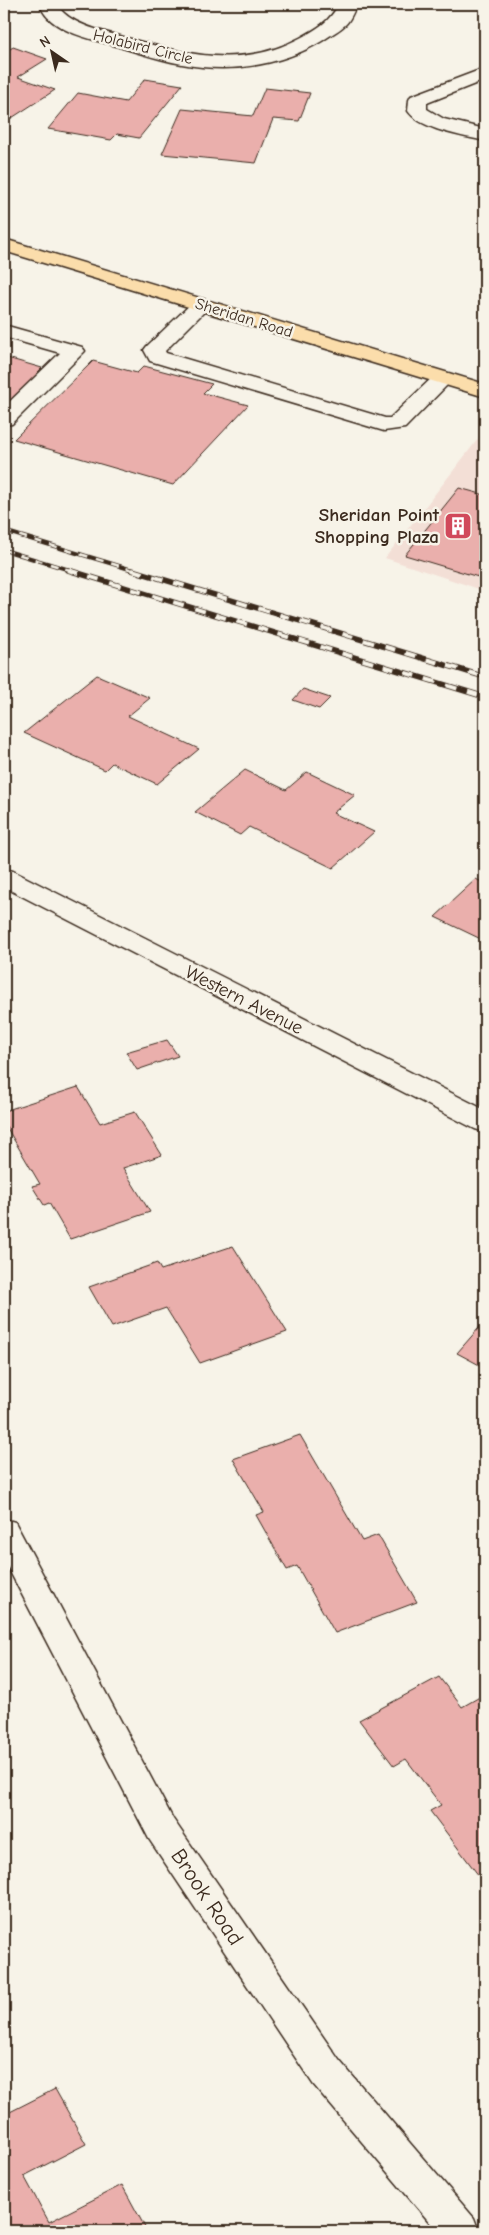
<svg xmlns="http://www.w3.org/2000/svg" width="489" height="2235" font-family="'Comic Neue',sans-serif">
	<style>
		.built { fill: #f3dfd6 }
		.building { fill: #eaafac; stroke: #3b2a1e }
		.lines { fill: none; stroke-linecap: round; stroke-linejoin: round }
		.minor-casing { stroke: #3b2a1e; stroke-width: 3 }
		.major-casing { stroke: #3b2a1e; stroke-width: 3 }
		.minor { fill: #f7f3e8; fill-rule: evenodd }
		.major { fill: #fbddab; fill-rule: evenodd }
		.rail-far1-casing { stroke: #3b2a1e; stroke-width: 4 }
		.rail-casing { stroke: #3b2a1e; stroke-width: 5.5 }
		.rail-far1 { stroke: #f7f3e8; stroke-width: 2.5; stroke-dasharray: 8; stroke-linecap: butt }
		.rail { stroke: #f7f3e8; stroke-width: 4; stroke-dasharray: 11; stroke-linecap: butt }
		.labels { text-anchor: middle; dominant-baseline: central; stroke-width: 5; stroke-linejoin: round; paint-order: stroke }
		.far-street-label { font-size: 16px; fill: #3b2a1e; stroke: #f7f3e8 }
		.poi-label { font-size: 19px; font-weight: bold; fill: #3b2a1e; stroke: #f7f3e8; text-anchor: end }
		.street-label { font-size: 19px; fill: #3b2a1e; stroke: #f7f3e8 }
		.near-street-label { font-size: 22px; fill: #3b2a1e; stroke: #f7f3e8 }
	</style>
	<rect width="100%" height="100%" fill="#f7f3e8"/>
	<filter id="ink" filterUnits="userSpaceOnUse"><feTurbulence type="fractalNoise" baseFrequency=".02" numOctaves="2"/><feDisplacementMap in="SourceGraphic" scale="10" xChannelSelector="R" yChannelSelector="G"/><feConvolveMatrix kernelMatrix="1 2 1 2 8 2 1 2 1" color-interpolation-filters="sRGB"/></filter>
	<g filter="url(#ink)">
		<path class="built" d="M485,430V591L385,558Z"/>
		<g class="building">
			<path d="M13,47L47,59L18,77L55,90L4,123V53Z"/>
			<path d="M145,79L182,85L139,138L117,134L111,140L48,129L78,93L126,102Z"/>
			<path d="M265,88L310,93L299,121L273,119L256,163L162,154L182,109L253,116Z"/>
			<path d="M4,357L42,368L37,373L40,374L4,408Z"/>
			<path d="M93,361L137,373L144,366L212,384L203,393L248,405L173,485L14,439Z"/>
			<path d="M459,488L485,495V579L405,555Z"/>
			<path d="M97,675L150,698L128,716L199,749L157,784L112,763L105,770L24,733Z"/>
			<path d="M303,689L330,698L319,709L293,700Z"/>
			<path d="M245,770L286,790L307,772L355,795L333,813L374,832L333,868L249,827L240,835L195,812Z"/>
			<path d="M476,879L485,884V941L435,917Z"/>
			<path d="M167,1040L178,1056L137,1070L126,1052Z"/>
			<path d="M78,1087L100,1123L135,1112L162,1155L123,1168L150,1212L70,1239L49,1203L44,1205L32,1186L40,1184L4,1123V1111Z"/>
			<path d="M233,1246L287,1332L200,1363L166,1308L112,1327L89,1287L157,1263L161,1270Z"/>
			<path d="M485,1321V1368L457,1353Z"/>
			<path d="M300,1435L362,1541L378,1535L417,1602L335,1633L297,1566L287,1570L256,1515L264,1512L233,1459Z"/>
			<path d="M439,1677L462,1707L485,1694V1873L479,1876L430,1811L441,1805L406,1759L394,1766L359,1720Z"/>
			<path d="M55,2089L86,2144L24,2176L49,2222L122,2185L147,2231H4V2115Z"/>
		</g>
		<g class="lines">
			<defs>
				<g id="minor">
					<path d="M40,4H58C63,22 103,32 120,36C182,53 239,71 300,38C319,28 329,22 339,4H357C354,10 351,19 346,24C342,28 336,32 331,35C288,65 233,74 182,64C159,60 136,52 113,45C90,39 47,30 40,4Z"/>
					<path d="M485,68V80L427,103V109L444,119L485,129V141C464,136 421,130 408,111L409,100L411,96Z"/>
					<path d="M201,299L208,301L211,305L165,351L166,353L385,418H390L436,374L443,372L450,374L454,378L405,428L384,431L150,361L144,350L147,346L194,301Z"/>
					<path d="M4,325L82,347L85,351L12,424L4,425V407L60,353L4,337Z"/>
					<path d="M4,869L13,871L485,1110V1132L475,1129L4,887Z"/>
					<path d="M4,1519L15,1522L173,1819L339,2060L474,2218L479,2231H437L313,2084L149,1839L4,1560Z"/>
				</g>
				<path id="major" d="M4,239L485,384V397L4,251Z"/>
			</defs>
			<use href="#minor" class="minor-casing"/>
			<use href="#major" class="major-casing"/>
			<use href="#minor" class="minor"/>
			<use href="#major" class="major"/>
			<defs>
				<g id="rail-far1">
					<path d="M4,531L136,571"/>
					<path d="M4,550L73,571"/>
				</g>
				<g id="rail">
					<path d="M68,570L485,697"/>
					<path d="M132,570L485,677"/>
				</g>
			</defs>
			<use href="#rail-far1" class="rail-far1-casing"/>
			<use href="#rail" class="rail-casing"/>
			<use href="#rail-far1" class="rail-far1"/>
			<use href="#rail" class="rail"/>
		</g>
	</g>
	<defs>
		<symbol id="building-square" viewBox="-11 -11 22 22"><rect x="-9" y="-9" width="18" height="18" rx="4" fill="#d1495b" stroke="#f7f3e8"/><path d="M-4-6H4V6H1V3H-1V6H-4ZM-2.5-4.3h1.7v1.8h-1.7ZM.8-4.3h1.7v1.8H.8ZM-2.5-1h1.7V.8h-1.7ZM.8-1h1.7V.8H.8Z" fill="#fff"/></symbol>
	</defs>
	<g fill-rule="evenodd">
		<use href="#building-square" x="442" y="510" width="32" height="32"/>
	</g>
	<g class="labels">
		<g class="far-street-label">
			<text transform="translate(143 47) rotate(14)">Holabird Circle</text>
			<text transform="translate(244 318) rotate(17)">Sheridan Road</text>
		</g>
		<g class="poi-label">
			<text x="439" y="515">Sheridan Point<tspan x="439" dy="22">Shopping Plaza</tspan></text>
		</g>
		<g class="street-label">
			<text transform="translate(244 1000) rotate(27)">Western Avenue</text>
		</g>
		<g class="near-street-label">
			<text transform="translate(207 1897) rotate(56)">Brook Road</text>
		</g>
	</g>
	<rect width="489" height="2235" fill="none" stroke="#f7f3e8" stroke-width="20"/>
	<rect x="10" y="10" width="469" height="2215" fill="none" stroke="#3b2a1e" stroke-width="2" filter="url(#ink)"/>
	<g transform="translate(52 52) rotate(326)" stroke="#f7f3e8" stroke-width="4" paint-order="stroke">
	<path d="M0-4L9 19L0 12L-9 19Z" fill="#3b2a1e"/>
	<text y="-8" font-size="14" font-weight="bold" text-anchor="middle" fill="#3b2a1e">N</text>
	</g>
</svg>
